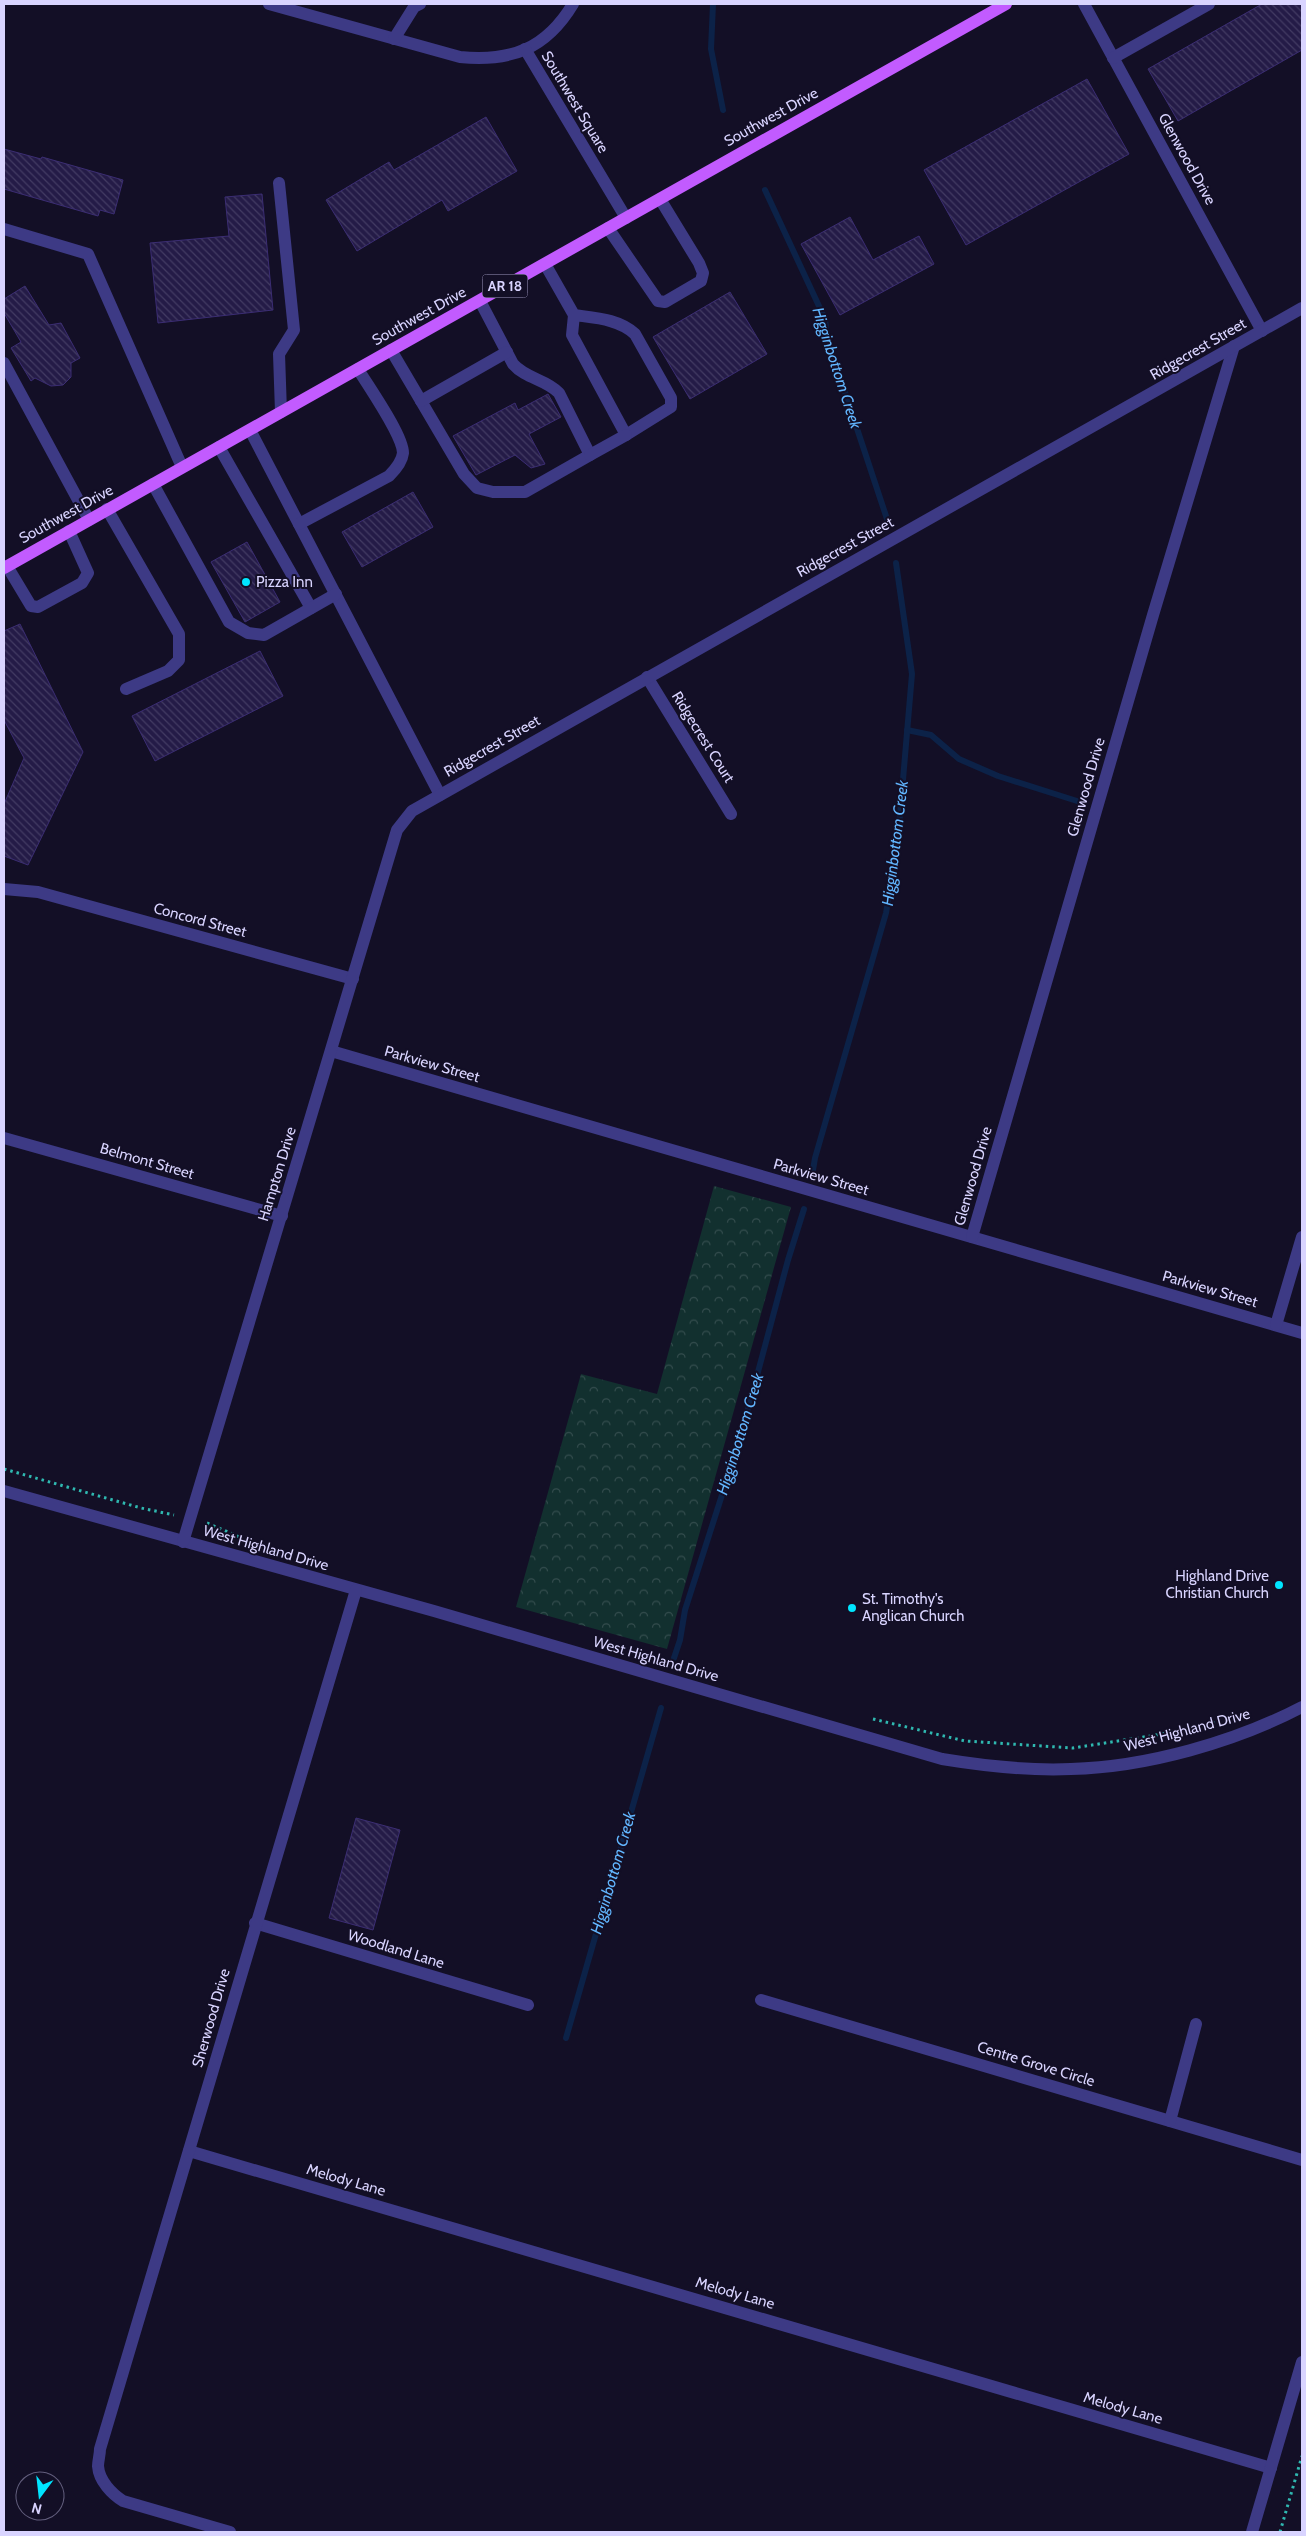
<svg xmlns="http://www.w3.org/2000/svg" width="1306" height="2536" font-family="Cabin,sans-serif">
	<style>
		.park { fill: url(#park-crowns) }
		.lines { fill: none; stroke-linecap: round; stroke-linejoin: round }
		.stream { stroke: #0c2248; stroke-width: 6 }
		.building { fill: url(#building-back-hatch); stroke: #3b2d73 }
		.path { stroke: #2fb8b0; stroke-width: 3; stroke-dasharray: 2.5 4; stroke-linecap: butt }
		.minor { stroke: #3d3a85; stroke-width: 12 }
		.major { stroke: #c25bff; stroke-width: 12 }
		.poi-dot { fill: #00e5ff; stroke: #130f26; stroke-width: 2 }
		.labels { text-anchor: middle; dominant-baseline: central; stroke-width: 4; stroke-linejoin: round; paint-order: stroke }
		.shield { fill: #130f26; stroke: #9e99be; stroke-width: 1 }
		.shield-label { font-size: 14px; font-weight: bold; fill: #d9d4ff }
		.street-label { font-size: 15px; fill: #d9d4ff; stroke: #130f26 }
		.poi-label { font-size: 15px; fill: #d9d4ff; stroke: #130f26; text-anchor: start }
		.water-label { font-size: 16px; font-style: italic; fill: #62b6ff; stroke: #130f26 }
	</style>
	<defs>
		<pattern id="park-crowns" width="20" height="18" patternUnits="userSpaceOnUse" patternTransform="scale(1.25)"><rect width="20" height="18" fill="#12302f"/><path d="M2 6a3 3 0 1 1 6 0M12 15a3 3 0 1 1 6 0" fill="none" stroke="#344d4e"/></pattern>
		<pattern id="building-back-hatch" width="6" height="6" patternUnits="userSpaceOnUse" patternTransform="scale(1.25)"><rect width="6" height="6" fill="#241b47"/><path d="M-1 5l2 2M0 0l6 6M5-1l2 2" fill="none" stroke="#433b63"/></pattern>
	</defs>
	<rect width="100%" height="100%" fill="#130f26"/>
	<path class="park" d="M714,1186L791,1207L667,1649L516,1607L581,1374L657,1394Z"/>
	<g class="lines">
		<g class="stream">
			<path d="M713,4L711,49L723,110"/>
			<path d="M765,190L825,319L827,338L888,522"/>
			<path d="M907,730L931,735L959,759L998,776L1077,801"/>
			<path d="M812,1176L815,1158L886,913L897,850L912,674L896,563"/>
			<path d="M674,1658L680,1640L685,1610L740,1439L788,1260L804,1209"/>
			<path d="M566,2038L661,1708"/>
		</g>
	</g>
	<g class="building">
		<path d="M1262,4H1302V50L1178,121L1148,69Z"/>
		<path d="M1087,79L1129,154L966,245L924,170Z"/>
		<path d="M486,117L517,171L448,211L442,200L357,251L326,200L389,162L394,170Z"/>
		<path d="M4,149L41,159L42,157L123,180L114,214L100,210L98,216L4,189Z"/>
		<path d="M262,194L273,310L158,323L150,243L229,236L225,197Z"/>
		<path d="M850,217L873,260L919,236L934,264L840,315L801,244Z"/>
		<path d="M25,286L49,325L61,323L80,358L71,363V377L63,385L51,386L35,378L31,381L11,348L21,342L4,313V299Z"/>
		<path d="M730,292L767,354L690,399L653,337Z"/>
		<path d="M548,394L561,417L529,434L545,464L531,468L515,455L476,475L453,436L515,403L518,410Z"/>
		<path d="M413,492L433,527L362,567L342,532Z"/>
		<path d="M247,542L280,602L245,622L211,562Z"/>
		<path d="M20,624L83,752L28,865L4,856V804L24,758L4,720V631Z"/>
		<path d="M260,651L283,696L155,761L132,716Z"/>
		<path d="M356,1818L400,1830L373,1930L329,1918Z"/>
	</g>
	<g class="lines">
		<g class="path">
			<path d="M4,1469L141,1508L174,1515"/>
			<path d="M207,1523L242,1538"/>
			<path d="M873,1719L965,1741L1073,1748L1175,1732L1221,1721"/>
			<path d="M1280,2532L1302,2456"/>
		</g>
		<g class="minor">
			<path d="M269,4L460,57C511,62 546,49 573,4"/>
			<path d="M1084,4L1262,331"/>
			<path d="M394,39L414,7L420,4"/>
			<path d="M525,49L626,218"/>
			<path d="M1113,58L1209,4"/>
			<path d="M279,183L294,330L279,354L281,412"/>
			<path d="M608,228L658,301L665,302L701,281L703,273L699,263L660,199"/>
			<path d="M4,229L88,254L182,467"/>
			<path d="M545,264L574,315L572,335L626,435L671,407V398L635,334C619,319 595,318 574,315"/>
			<path d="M391,350L464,474L477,488L493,492H525L590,455L559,393C546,379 526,379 513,364L480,301"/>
			<path d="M4,363L89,520"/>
			<path d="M421,401L507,352"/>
			<path d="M250,430L440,795"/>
			<path d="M219,447L311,608"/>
			<path d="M590,455L626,435"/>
			<path d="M153,484L229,622L248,633L264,635L336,594"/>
			<path d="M107,509L179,634V660L168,671L126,689"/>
			<path d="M299,524L389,476C395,470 402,462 403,453C403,435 368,386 358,369"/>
			<path d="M7,566L31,606L38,607L82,583L88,573L69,531"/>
			<path d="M647,677L731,814"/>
			<path d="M4,889L38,892L353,979"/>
			<path d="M331,1051L1302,1333"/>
			<path d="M4,1138L282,1216"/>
			<path d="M972,1237L1153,615L1234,346"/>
			<path d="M1276,1325L1302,1237"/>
			<path d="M4,1491L434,1611L942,1759C985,1766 1028,1771 1071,1769C1147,1767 1235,1742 1302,1707"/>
			<path d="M183,1542L397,830L412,811L1302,308"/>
			<path d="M255,1923L528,2005"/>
			<path d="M761,2000L1302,2160"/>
			<path d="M1170,2121L1196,2024"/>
			<path d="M189,2151L1271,2468"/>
			<path d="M230,2532L123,2501C112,2494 99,2481 98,2466C98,2461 100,2455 100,2449L356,1590"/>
			<path d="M1252,2532L1302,2362"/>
		</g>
		<path class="major" d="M4,568L1006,4"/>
	</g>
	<g class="poi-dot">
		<circle cx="246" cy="582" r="5"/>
		<circle cx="1279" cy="1585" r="5"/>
		<circle cx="852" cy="1608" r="5"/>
	</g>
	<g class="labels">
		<rect class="shield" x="482.5" y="274.5" width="45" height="23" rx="4"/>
		<g class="shield-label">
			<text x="505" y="286">AR 18</text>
		</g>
		<g class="street-label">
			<text transform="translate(575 102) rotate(59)">Southwest Square</text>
			<text transform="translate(771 117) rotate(-29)">Southwest Drive</text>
			<text transform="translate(1187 159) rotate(61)">Glenwood Drive</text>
			<text transform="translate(419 316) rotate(-29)">Southwest Drive</text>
			<text transform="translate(1198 349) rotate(-30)">Ridgecrest Street</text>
			<text transform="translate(66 514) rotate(-29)">Southwest Drive</text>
			<text transform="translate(845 547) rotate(-29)">Ridgecrest Street</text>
			<text transform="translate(703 737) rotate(58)">Ridgecrest Court</text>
			<text transform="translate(492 746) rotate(-30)">Ridgecrest Street</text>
			<text transform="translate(1086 787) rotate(-74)">Glenwood Drive</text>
			<text transform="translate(200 920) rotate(15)">Concord Street</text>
			<text transform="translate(432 1064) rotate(16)">Parkview Street</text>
			<text transform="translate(147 1161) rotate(16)">Belmont Street</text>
			<text transform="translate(277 1174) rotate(-73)">Hampton Drive</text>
			<text transform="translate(973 1176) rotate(-74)">Glenwood Drive</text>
			<text transform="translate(821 1177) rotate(16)">Parkview Street</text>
			<text transform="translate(1210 1289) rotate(16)">Parkview Street</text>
			<text transform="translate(266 1548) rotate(16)">West Highland Drive</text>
			<text transform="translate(656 1659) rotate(16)">West Highland Drive</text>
			<text transform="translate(1187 1730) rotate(-15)">West Highland Drive</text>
			<text transform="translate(396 1949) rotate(17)">Woodland Lane</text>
			<text transform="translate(211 2018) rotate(-74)">Sherwood Drive</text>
			<text transform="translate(1036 2064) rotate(17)">Centre Grove Circle</text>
			<text transform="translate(346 2180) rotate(16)">Melody Lane</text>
			<text transform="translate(735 2293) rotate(16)">Melody Lane</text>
			<text transform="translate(1123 2408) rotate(16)">Melody Lane</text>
		</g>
		<g class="poi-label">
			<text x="256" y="582">Pizza Inn</text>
			<text x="1269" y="1576" text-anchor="end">Highland Drive<tspan x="1269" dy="17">Christian Church</tspan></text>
			<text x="862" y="1599">St. Timothy's<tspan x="862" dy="17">Anglican Church</tspan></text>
		</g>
		<g class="water-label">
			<text transform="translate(837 368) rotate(72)">Higginbottom Creek</text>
			<text transform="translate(895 843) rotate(-83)">Higginbottom Creek</text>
			<text transform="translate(740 1434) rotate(-73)">Higginbottom Creek</text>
			<text transform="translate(613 1873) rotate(-74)">Higginbottom Creek</text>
		</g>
	</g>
	<rect width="1306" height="2536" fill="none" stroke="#d9d4ff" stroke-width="10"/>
	<g transform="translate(40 2496) rotate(195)"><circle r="24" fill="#130f26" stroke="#625e7d"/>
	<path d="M0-4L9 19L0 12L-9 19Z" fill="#00e5ff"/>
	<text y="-8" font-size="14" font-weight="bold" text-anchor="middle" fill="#d9d4ff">N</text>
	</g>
</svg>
